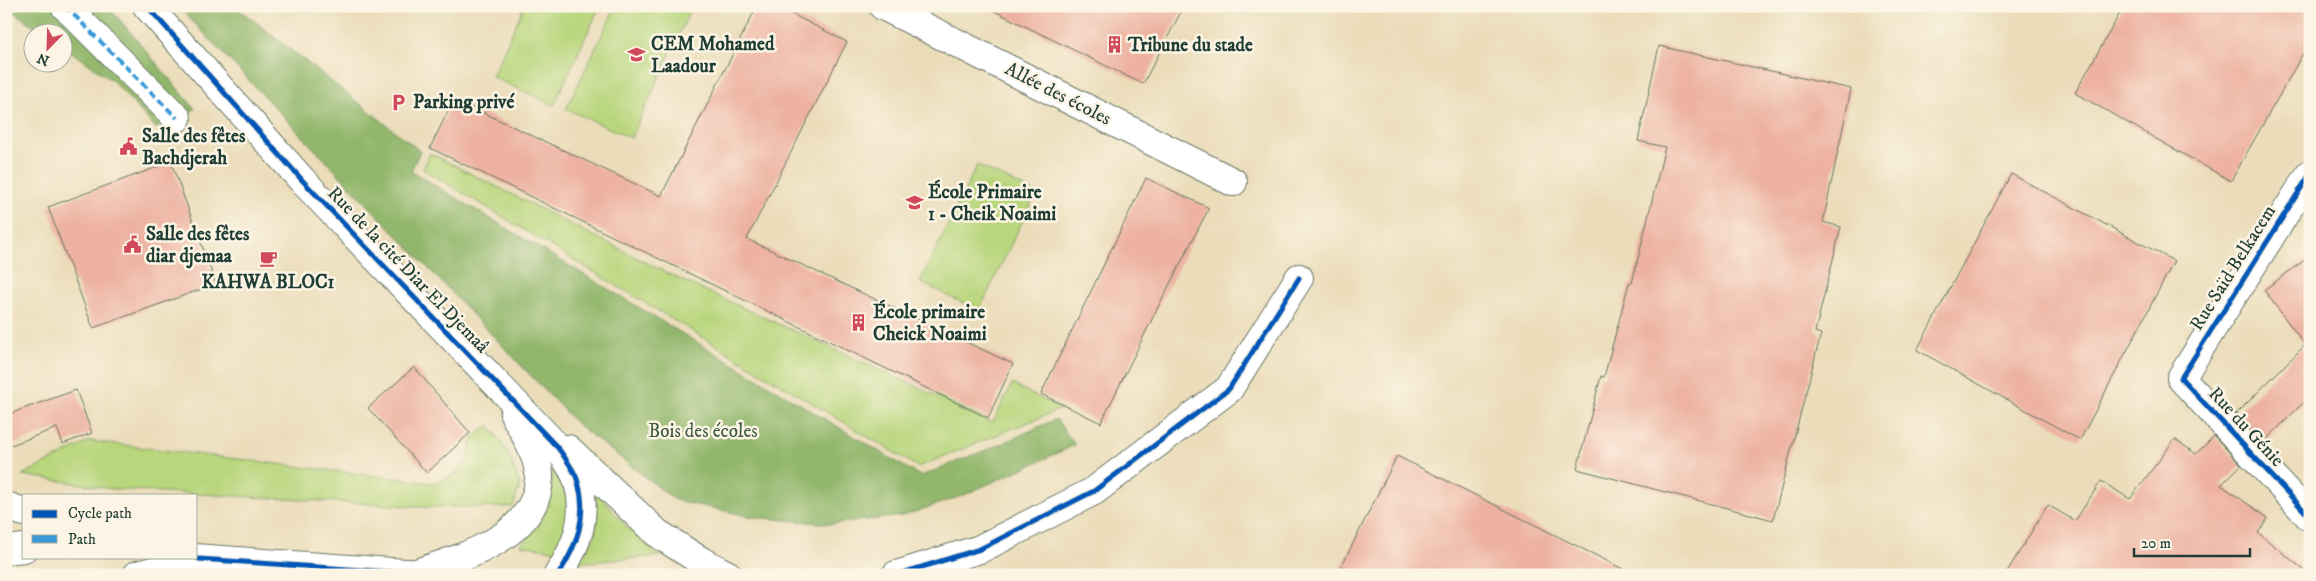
<svg xmlns="http://www.w3.org/2000/svg" width="2316" height="581" font-family="'IM FELL DW Pica',serif">
	<style>
		.green { fill: #b8d67c; stroke: #6c8a58 }
		.forest { fill: #92b76c; stroke: #587a50 }
		.building { fill: #edb2a1 }
		.lines { fill: none; stroke-linecap: round; stroke-linejoin: round }
		.minor-casing { stroke: #667563; stroke-width: 30 }
		.minor { stroke: #fff; stroke-width: 28 }
		.quiet { stroke: #3a99d8; stroke-width: 4; stroke-dasharray: 8 4; stroke-linecap: butt }
		.cycleway-casing { stroke: #fcf5e5; stroke-width: 8 }
		.cycleway { stroke: #0057b8; stroke-width: 5 }
		.labels { text-anchor: middle; dominant-baseline: central; stroke-width: 5; stroke-linejoin: round; paint-order: stroke }
		.poi-label { font-size: 19px; font-weight: bold; fill: #1f3d34; stroke: #fcf5e5; text-anchor: start }
		.street-label { font-size: 19px; fill: #1f3d34; stroke: #fcf5e5 }
		.park-label { font-size: 19px; fill: #3e5c42; stroke: #fcf5e5 }
	</style>
	<rect width="100%" height="100%" fill="#fcf5e5"/>
	<filter id="ink" filterUnits="userSpaceOnUse"><feTurbulence type="fractalNoise" baseFrequency=".02" numOctaves="2"/><feDisplacementMap in="SourceGraphic" scale="10" xChannelSelector="R" yChannelSelector="G"/><feConvolveMatrix kernelMatrix="1 2 1 2 8 2 1 2 1" color-interpolation-filters="sRGB"/></filter>
	<filter id="wash" filterUnits="userSpaceOnUse"><feTurbulence type="fractalNoise" baseFrequency=".0096" numOctaves="4" result="noise"/><feDisplacementMap in="SourceGraphic" scale="20" xChannelSelector="R" yChannelSelector="G"/><feGaussianBlur stdDeviation="1.12" result="paint"/><feColorMatrix in="noise" values="0 0 0 0 0 0 0 0 0 0 0 0 0 0 0 0 0 1.4 0 .05"/><feComposite in="paint" operator="in"/></filter>
	<g filter="url(#wash)">
		<rect width="100%" height="100%" fill="#ebddba"/>
		<g class="green">
			<path d="M524,6H600L554,105L492,77Z"/>
			<path d="M616,6H674L689,13L631,138L566,109Z"/>
			<path d="M430,153L673,276L935,395L986,420L993,422L1012,384L1061,409L918,467L423,169Z"/>
			<path d="M977,165L1036,193L979,311L920,282Z"/>
			<path d="M489,425L508,452L520,485L513,507H424L113,489L22,475L90,441L433,483L453,475L466,463L473,438Z"/>
			<path d="M553,466L570,505L571,521L559,551L520,545C549,520 551,503 553,466Z"/>
			<path d="M587,479C609,507 630,534 660,556L576,563C606,530 598,518 587,479Z"/>
			<path d="M6,570H68L56,575H6Z"/>
		</g>
		<g class="forest">
			<path d="M6,6H108L195,109L156,128L113,81L63,46L62,32H43L13,12L6,10Z"/>
			<path d="M178,6H235L420,151L411,171L915,473L921,476L1001,444L1056,419L1075,445L964,495L903,516L831,524L752,517L675,500L577,424Z"/>
		</g>
		<g id="blocks">
			<g class="building">
				<path d="M757,6H776L847,42L747,239L1013,364L988,418L430,148L454,99L661,196Z"/>
				<path d="M984,6H1184L1143,84Z"/>
				<path d="M2124,6H2310V41L2231,181L2075,93Z"/>
				<path d="M1659,46L1851,89L1823,222L1841,227L1815,332L1821,334L1773,520L1577,469L1601,376L1604,377L1629,283H1632L1665,147L1638,141Z"/>
				<path d="M171,162L216,284L93,328L48,207Z"/>
				<path d="M2011,174L2174,261L2080,440L1917,350Z"/>
				<path d="M1146,178L1209,208L1157,309L1101,423L1041,394Z"/>
				<path d="M2310,256V396L2263,443L2236,414L2305,345L2264,290Z"/>
				<path d="M414,367L470,433L427,473L368,408Z"/>
				<path d="M76,390L92,433L63,444L57,428L6,447V415Z"/>
				<path d="M2214,436L2241,465L2221,485L2268,518L2258,533L2310,575H2005L2048,505L2075,521L2101,481L2130,499L2175,439L2196,454Z"/>
				<path d="M1397,456L1635,575H1337Z"/>
			</g>
		</g>
	</g>
	<g filter="url(#ink)">
		<use href="#blocks" fill-opacity="0" stroke="#667563" stroke-width="1"/>
		<g class="lines">
			<defs>
				<g id="minor">
					<path d="M65,6L177,118"/>
					<path d="M147,6L302,180L558,448C565,458 575,470 578,482C588,516 577,546 558,575"/>
					<path d="M883,6L1233,182"/>
					<path d="M2310,174L2181,378L2310,517"/>
					<path d="M568,449L657,533L696,558L728,575"/>
					<path d="M6,506L24,512"/>
					<path d="M6,550L24,548"/>
					<path d="M181,557L434,575"/>
					<path d="M416,573C462,558 538,537 539,477C540,458 523,430 514,414"/>
					<path d="M137,575L199,559"/>
					<path d="M896,575L980,549L1094,491L1229,389L1299,278"/>
				</g>
			</defs>
			<use href="#minor" class="minor-casing"/>
			<use href="#minor" class="minor"/>
			<path class="quiet" d="M65,6L177,118"/>
			<defs>
				<g id="cycleway">
					<path d="M147,6L302,180L558,448C565,458 575,470 578,482C588,516 577,546 558,575"/>
					<path d="M2310,174L2181,378L2310,517"/>
					<path d="M199,559L435,575"/>
					<path d="M896,575L980,549L1094,491L1229,389L1299,278"/>
				</g>
			</defs>
			<use href="#cycleway" class="cycleway-casing"/>
			<use href="#cycleway" class="cycleway"/>
		</g>
	</g>
	<defs>
		<symbol id="building-bare" viewBox="-9 -9 18 18"><path d="M-4-6H4V6H1V3H-1V6H-4ZM-2.5-4.3h1.7v1.8h-1.7ZM.8-4.3h1.7v1.8H.8ZM-2.5-1h1.7V.8h-1.7ZM.8-1h1.7V.8H.8Z" fill="#d1495b" stroke="#fcf5e5" stroke-width="2.5" paint-order="stroke"/></symbol>
		<symbol id="school-bare" viewBox="-9 -9 18 18"><path d="M0-5L7-2L0 1L-7-2ZM-4 1L0 2.5L4 1V4Q0 6-4 4Z" fill="#d1495b" stroke="#fcf5e5" stroke-width="2.5" paint-order="stroke"/></symbol>
		<symbol id="parking-bare" viewBox="-9 -9 18 18"><path d="M-3.5-5.5H1a3.5 3.5 0 0 1 0 7H-1V5.5H-3.5ZM-1-3.4V-.6H.8a1.4 1.4 0 0 0 0-2.8Z" fill="#d1495b" stroke="#fcf5e5" stroke-width="2.5" paint-order="stroke"/></symbol>
		<symbol id="civic-bare" viewBox="-9 -9 18 18"><path d="M-.6-6.5H3V-4.5H.6V-3L4-1V1h2V6H-6V1h2V-1L-.6-3ZM-1.2 2.5V6h2.4V2.5Z" fill="#d1495b" stroke="#fcf5e5" stroke-width="2.5" paint-order="stroke"/></symbol>
		<symbol id="cafe-bare" viewBox="-9 -9 18 18"><path d="M-5.5-4.5H6V0H3Q3 3.5 0 3.5H-2.5Q-5.5 3.5-5.5 0ZM3-3.2v2h1.7v-2ZM-6 4.5H4V6H-6Z" fill="#d1495b" stroke="#fcf5e5" stroke-width="2.5" paint-order="stroke"/></symbol>
	</defs>
	<g fill-rule="evenodd">
		<use href="#building-bare" x="1102" y="32" width="25" height="25"/>
		<use href="#school-bare" x="624" y="42" width="25" height="25"/>
		<use href="#parking-bare" x="386" y="90" width="25" height="25"/>
		<use href="#civic-bare" x="116" y="134" width="25" height="25"/>
		<use href="#school-bare" x="902" y="190" width="25" height="25"/>
		<use href="#civic-bare" x="120" y="232" width="25" height="25"/>
		<use href="#cafe-bare" x="256" y="246" width="25" height="25"/>
		<use href="#building-bare" x="846" y="310" width="25" height="25"/>
	</g>
	<g class="labels">
		<g class="poi-label">
			<text x="651" y="44">CEM Mohamed<tspan x="651" dy="22">Laadour</tspan></text>
			<text x="1128" y="45">Tribune du stade</text>
			<text x="413" y="102">Parking privé</text>
			<text x="142" y="136">Salle des fêtes<tspan x="142" dy="22">Bachdjerah</tspan></text>
			<text x="928" y="192">École Primaire<tspan x="928" dy="22">1 - Cheik Noaimi</tspan></text>
			<text x="146" y="234">Salle des fêtes<tspan x="146" dy="22">diar djemaa</tspan></text>
			<text x="268" y="282" text-anchor="middle">KAHWA BLOC1</text>
			<text x="873" y="312">École primaire<tspan x="873" dy="22">Cheick Noaimi</tspan></text>
		</g>
		<g class="street-label">
			<text transform="translate(1058 94) rotate(27)">Allée des écoles</text>
			<text transform="translate(2233 268) rotate(-58)">Rue Saïd Belkacem</text>
			<text transform="translate(408 270) rotate(46)">Rue de la cité Diar El Djemaâ</text>
			<text transform="translate(2246 427) rotate(47)">Rue du Génie</text>
		</g>
		<g class="park-label">
			<text x="703" y="431">Bois des écoles</text>
		</g>
	</g>
	<rect width="2316" height="581" fill="none" stroke="#fcf5e5" stroke-width="25"/>
	<rect x="22" y="494" width="175" height="65" fill="#fcf5e5" stroke="#a4ab9e"/>
	<rect x="32" y="510" width="25" height="8" fill="#0057b8" stroke="#a4ab9e"/>
	<text x="68" y="518" font-size="15" fill="#1f3d34">Cycle path</text>
	<rect x="32" y="535" width="25" height="8" fill="#3a99d8" stroke="#a4ab9e"/>
	<text x="68" y="544" font-size="15" fill="#1f3d34">Path</text>
	<g transform="translate(48 48) rotate(203)"><circle r="24" fill="#fcf5e5" stroke="#a4ab9e"/>
	<path d="M0-4L9 19L0 12L-9 19Z" fill="#d1495b"/>
	<text y="-8" font-size="14" font-weight="bold" text-anchor="middle" fill="#1f3d34">N</text>
	</g>
	<path d="M2134 548v8h116v-8" fill="none" stroke="#1f3d34" stroke-width="2.5"/>
	<text x="2141" y="548" font-size="15" fill="#1f3d34" stroke="#fcf5e5" stroke-width="4" paint-order="stroke">20 m</text>
</svg>
